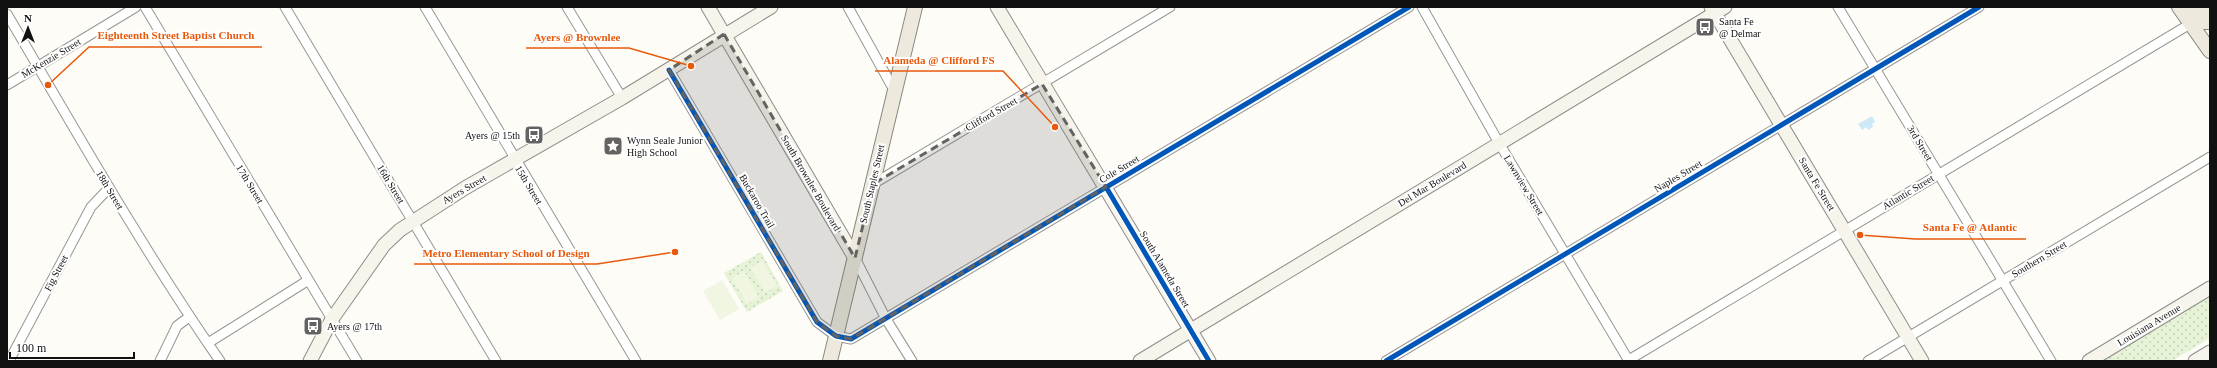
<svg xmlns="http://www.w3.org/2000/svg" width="2217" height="368" font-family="'Times New Roman',serif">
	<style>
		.park { fill: url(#park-dots) }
		.pitch { fill: #f0f6e1 }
		.water { fill: #cde8f7 }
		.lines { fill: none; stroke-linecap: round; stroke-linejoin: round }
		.street-casing { stroke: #979795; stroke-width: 11 }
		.secondary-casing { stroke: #8e8d8b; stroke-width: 15 }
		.primary-casing { stroke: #858482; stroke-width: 16 }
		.street { stroke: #fffffe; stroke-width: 9 }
		.secondary { stroke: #f6f4eb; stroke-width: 13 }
		.primary { stroke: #ede9dc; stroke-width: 14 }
		.cycleway-casing { stroke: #fff; stroke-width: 8 }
		.cycleway { stroke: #0057b8; stroke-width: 5 }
		.marked { fill: #646362; fill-opacity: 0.2; stroke: #646362; stroke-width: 3; stroke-dasharray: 8 5; stroke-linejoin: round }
		.labels { text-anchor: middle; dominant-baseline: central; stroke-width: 4; stroke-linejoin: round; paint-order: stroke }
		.poi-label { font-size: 10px; fill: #111; stroke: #fff; text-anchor: start }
		.street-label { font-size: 10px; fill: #111; stroke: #fff }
		.leader { fill: none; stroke: #e8590c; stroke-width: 1.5 }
		.callout-dot { fill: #e8590c; stroke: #fff; stroke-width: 1.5 }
		.callout-label { font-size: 11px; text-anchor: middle; font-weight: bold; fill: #e8590c; stroke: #fff; stroke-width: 4; stroke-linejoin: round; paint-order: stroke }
	</style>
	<defs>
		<pattern id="park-dots" width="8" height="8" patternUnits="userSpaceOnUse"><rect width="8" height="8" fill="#e7f3d7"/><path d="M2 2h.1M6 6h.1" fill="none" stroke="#c5cfb8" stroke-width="1.8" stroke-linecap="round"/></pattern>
	</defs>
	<rect width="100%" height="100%" fill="#fdfcf7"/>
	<g class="park">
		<path d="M761,252L783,291L747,312L724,273Z"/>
		<path d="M2210,294V338L2172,361H2097Z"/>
	</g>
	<g class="pitch">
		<path d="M762,261L777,286L765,293L750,268Z"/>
		<path d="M744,271L759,297L747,304L732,278Z"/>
		<path d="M722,280L739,309L720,320L703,291Z"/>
	</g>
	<path class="water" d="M1872,116L1875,122L1872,124L1873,127L1868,130L1866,127L1862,130L1858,124Z"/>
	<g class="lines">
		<defs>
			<g id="street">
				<path d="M145,7L357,361"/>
				<path d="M285,7L496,361"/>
				<path d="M425,7L636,361"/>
				<path d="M567,7L622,98"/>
				<path d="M848,7L894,90"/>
				<path d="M1422,7L1499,143L1629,361"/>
				<path d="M1838,7L2051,361"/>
				<path d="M7,14C76,131 143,250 220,361"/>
				<path d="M669,70L817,322L836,336L851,339L1409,7"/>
				<path d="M7,85L136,7"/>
				<path d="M873,184L1170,7"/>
				<path d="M855,258L886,319L912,361"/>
				<path d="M208,343L307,281"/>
				<path d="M9,361L91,207L109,188"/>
				<path d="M160,361L177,326L189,317"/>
				<path d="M1386,361L1979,7"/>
				<path d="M1627,361L2190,24"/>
				<path d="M1868,361L2210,157"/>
			</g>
			<g id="secondary">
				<path d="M708,7L855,258"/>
				<path d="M997,7L1209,361"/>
				<path d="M1711,7L1922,361"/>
				<path d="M310,361L332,319L384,245L400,230L465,188L622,98L771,7"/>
				<path d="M1140,361L1725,7"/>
				<path d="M2089,361L2210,288"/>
				<path d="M2195,361L2210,352"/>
			</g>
			<g id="primary">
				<path d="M2179,7L2210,51"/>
				<path d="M2203,7L2210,17"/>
				<path d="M2186,9L2203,22H2210"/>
				<path d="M830,361L915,7"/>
			</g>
		</defs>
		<use href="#street" class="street-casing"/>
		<use href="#secondary" class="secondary-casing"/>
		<use href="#primary" class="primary-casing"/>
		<use href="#street" class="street"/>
		<use href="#secondary" class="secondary"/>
		<use href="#primary" class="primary"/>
		<defs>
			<g id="cycleway">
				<path d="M669,70L817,322L836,336L851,339L1409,7"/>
				<path d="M1106,187L1209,361"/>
				<path d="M1386,361L1979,7"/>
			</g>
		</defs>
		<use href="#cycleway" class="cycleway-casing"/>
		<use href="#cycleway" class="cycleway"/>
	</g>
	<path class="marked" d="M724,34L855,258L873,184L1042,84L1106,187L851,339L836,336L817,322L669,70Z"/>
	<defs>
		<symbol id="bus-square" viewBox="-11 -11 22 22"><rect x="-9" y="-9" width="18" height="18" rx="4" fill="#646362" stroke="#fff"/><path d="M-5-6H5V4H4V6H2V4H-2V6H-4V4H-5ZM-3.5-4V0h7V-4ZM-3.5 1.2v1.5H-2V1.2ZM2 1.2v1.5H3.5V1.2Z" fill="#fff"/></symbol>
		<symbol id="sight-square" viewBox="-11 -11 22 22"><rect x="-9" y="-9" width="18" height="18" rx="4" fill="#646362" stroke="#fff"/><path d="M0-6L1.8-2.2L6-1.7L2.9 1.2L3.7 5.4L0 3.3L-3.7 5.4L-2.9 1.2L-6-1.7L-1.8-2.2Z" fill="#fff"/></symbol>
	</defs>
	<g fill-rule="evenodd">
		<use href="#bus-square" x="1694" y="16" width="22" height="22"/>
		<use href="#bus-square" x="523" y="124" width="22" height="22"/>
		<use href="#sight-square" x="602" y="135" width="22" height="22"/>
		<use href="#bus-square" x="302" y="315" width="22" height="22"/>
	</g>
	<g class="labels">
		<g class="poi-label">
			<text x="1719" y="21">Santa Fe<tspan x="1719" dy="12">@ Delmar</tspan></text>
			<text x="520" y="135" text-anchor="end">Ayers @ 15th</text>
			<text x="627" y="140">Wynn Seale Junior<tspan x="627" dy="12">High School</tspan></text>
			<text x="327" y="326">Ayers @ 17th</text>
		</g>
		<g class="street-label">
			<text transform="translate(51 58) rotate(-31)">McKenzie Street</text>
			<text transform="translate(991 114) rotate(-30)">Clifford Street</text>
			<text transform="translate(1920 143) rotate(59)">3rd Street</text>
			<text transform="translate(1119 169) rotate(-31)">Cole Street</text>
			<text transform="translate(1678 176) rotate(-31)">Naples Street</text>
			<text transform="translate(811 183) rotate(60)">South Brownlee Boulevard</text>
			<text transform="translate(250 184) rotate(59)">17th Street</text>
			<text transform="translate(391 184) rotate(59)">16th Street</text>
			<text transform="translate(872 184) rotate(-77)">South Staples Street</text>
			<text transform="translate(1432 184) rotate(-31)">Del Mar Boulevard</text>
			<text transform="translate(1817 184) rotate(59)">Santa Fe Street</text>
			<text transform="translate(529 185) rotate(59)">15th Street</text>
			<text transform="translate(1524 185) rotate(59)">Lawnview Street</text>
			<text transform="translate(464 189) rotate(-30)">Ayers Street</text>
			<text transform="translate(110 190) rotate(59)">18th Street</text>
			<text transform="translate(1908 192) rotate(-31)">Atlantic Street</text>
			<text transform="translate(757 201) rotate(60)">Buckaroo Trail</text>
			<text transform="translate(2039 259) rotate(-31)">Southern Street</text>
			<text transform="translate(1165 269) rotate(59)">South Alameda Street</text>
			<text transform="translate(56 273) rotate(-62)">Fig Street</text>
			<text transform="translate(2149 325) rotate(-31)">Louisiana Avenue</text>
		</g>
	</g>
	<path class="leader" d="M48 85L89 47H262M691 66L629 48H526M1055 127L1003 71H875M1860 235L1915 239H2026M675 252L597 264H414"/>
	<g class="callout-dot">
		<circle cx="48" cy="85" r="4"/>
		<circle cx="691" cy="66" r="4"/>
		<circle cx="1055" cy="127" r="4"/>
		<circle cx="1860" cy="235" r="4"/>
		<circle cx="675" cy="252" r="4"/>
	</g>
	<g class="callout-label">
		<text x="176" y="39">Eighteenth Street Baptist Church</text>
		<text x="577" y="41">Ayers @ Brownlee</text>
		<text x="939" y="64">Alameda @ Clifford FS</text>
		<text x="1970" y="231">Santa Fe @ Atlantic</text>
		<text x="506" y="257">Metro Elementary School of Design</text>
	</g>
	<rect width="2217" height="368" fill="none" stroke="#111111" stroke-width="16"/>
	<g transform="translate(28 28)" stroke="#ffffff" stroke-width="3" paint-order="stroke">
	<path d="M0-3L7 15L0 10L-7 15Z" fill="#111111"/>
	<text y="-6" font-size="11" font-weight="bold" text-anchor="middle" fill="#111111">N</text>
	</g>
	<path d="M10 352v6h124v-6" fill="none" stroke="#111111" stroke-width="2"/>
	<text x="16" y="352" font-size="12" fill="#111111" stroke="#ffffff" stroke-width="3" paint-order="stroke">100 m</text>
</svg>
